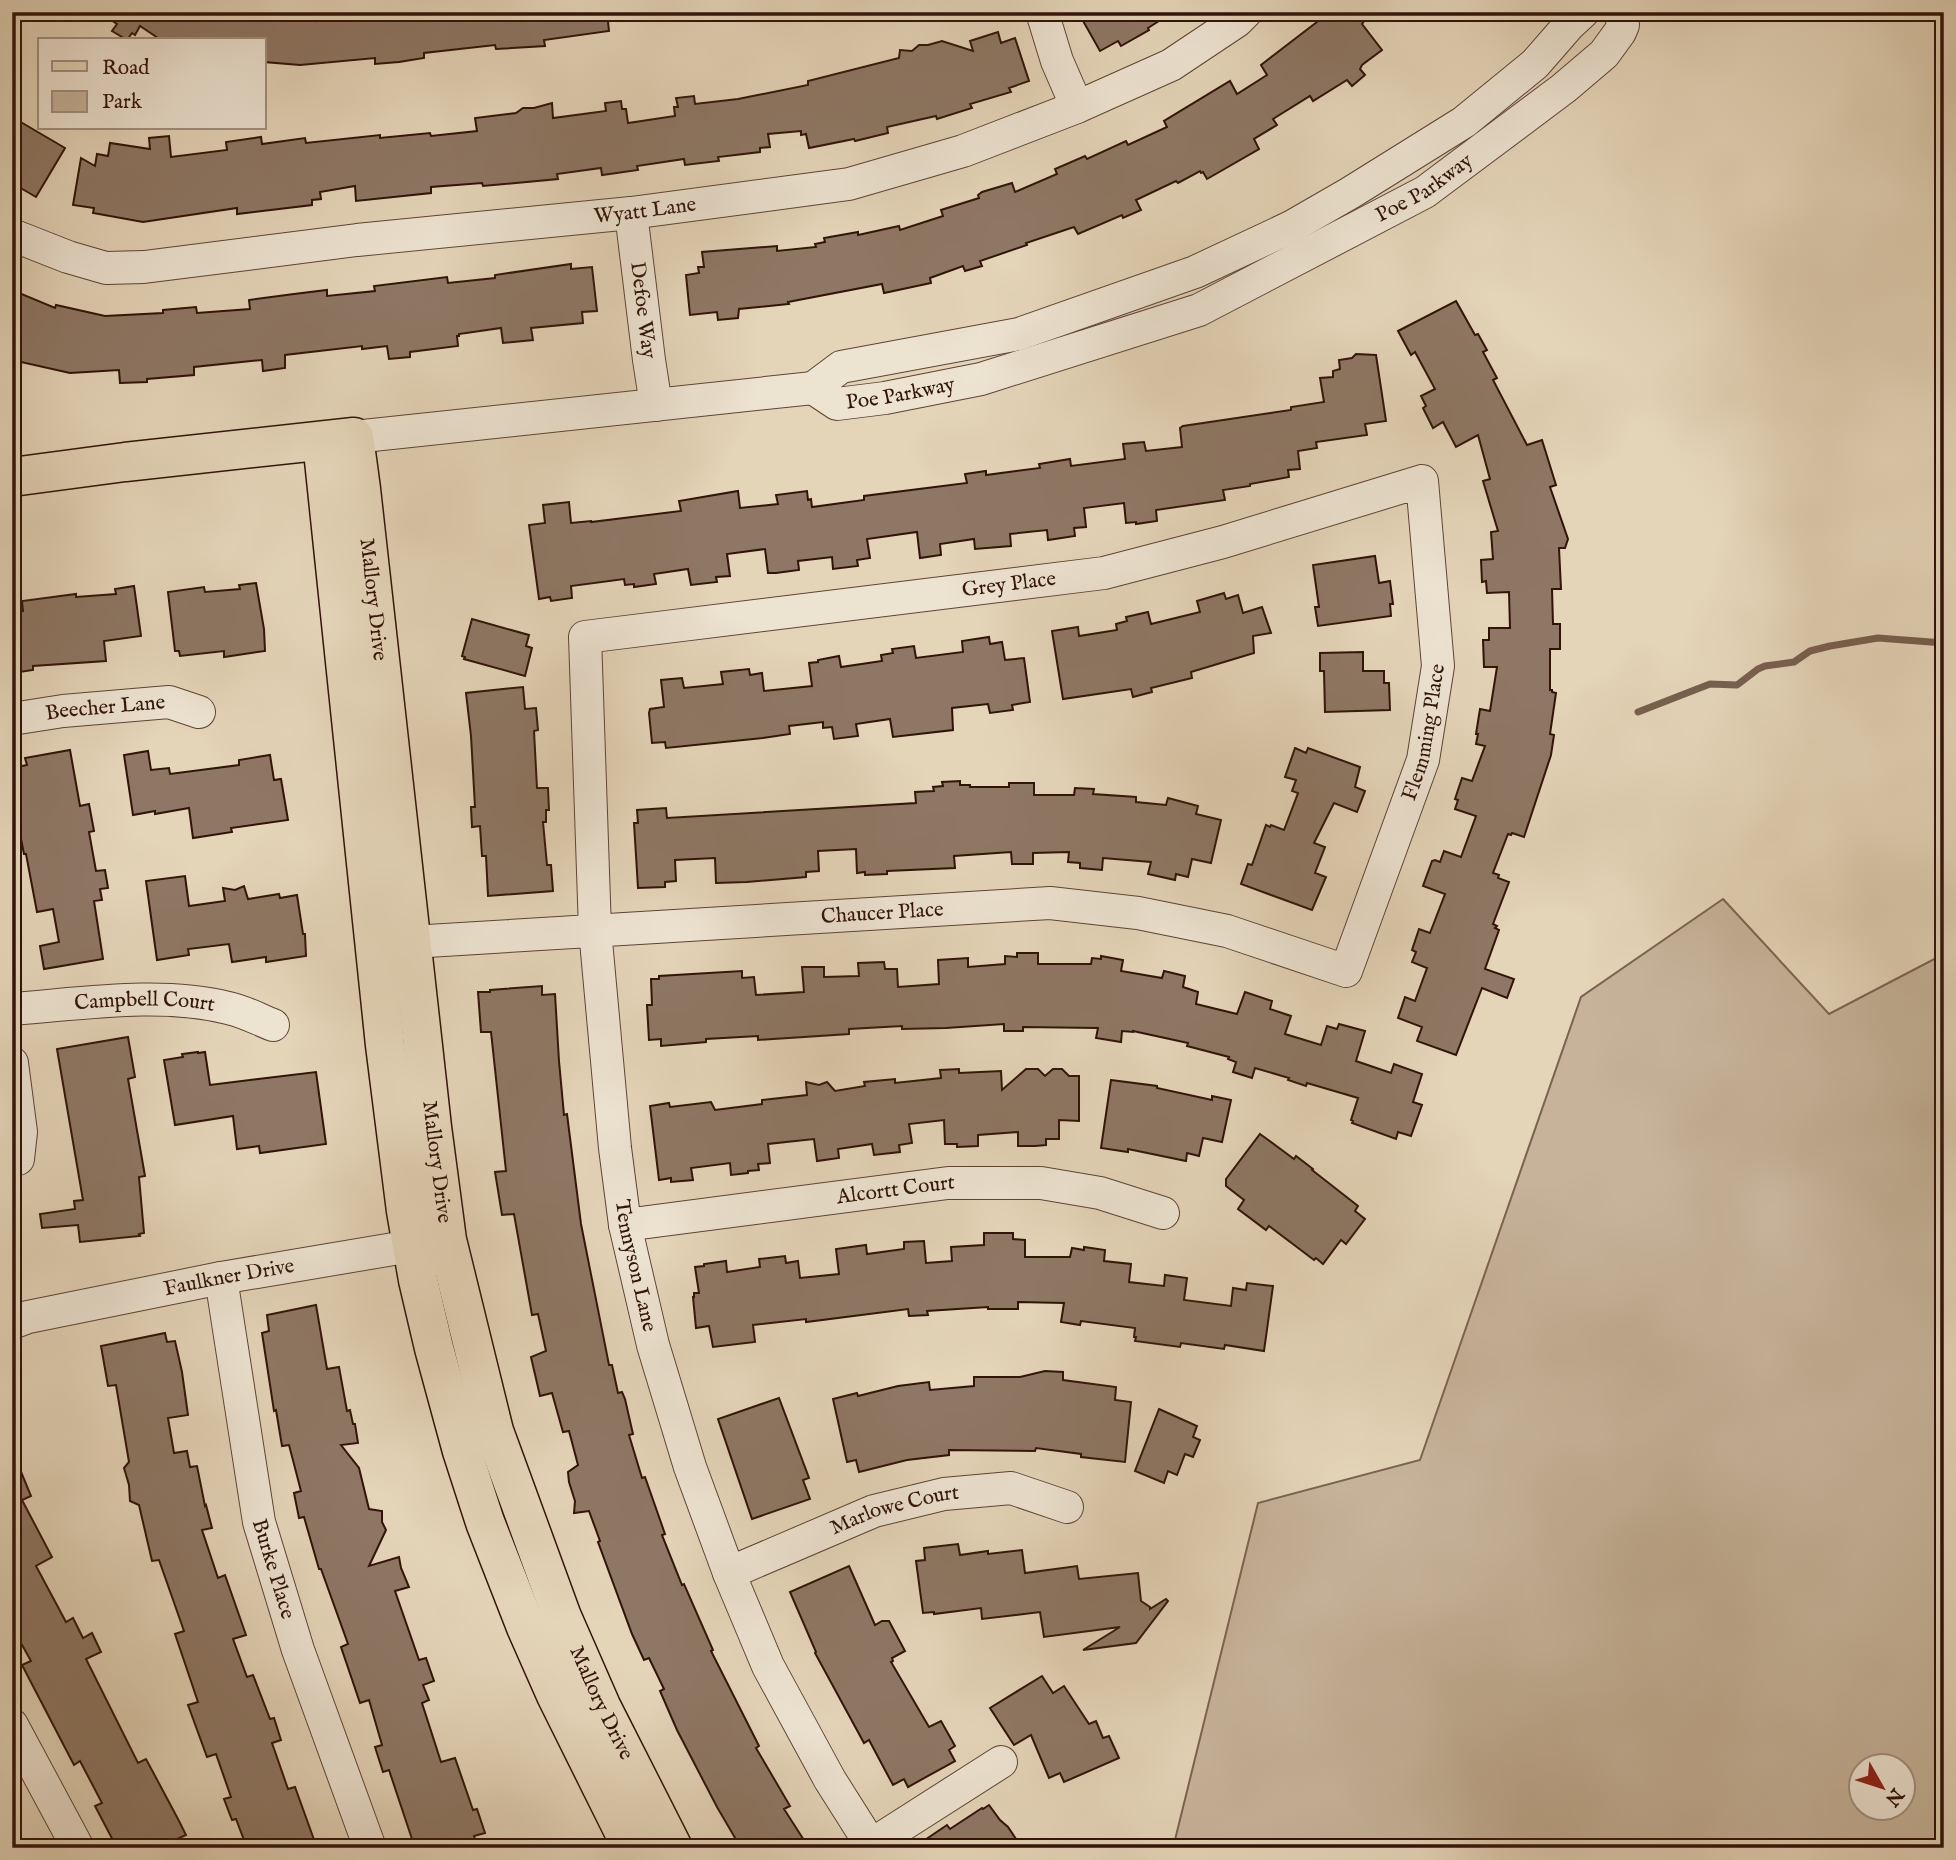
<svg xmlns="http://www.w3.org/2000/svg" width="1956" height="1860" font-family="'IM FELL English',serif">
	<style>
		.green { fill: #c6b39a; stroke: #7c6351; stroke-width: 2; fill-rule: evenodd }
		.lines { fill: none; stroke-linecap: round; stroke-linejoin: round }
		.stream { stroke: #785f4e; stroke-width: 7 }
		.building { fill: #8e7764; stroke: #311308; stroke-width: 2 }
		.minor-casing { stroke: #5e4334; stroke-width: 34 }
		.major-casing { stroke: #311308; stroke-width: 41 }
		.minor { stroke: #ede3d1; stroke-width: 32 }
		.major { stroke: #e4d4b8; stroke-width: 38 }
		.labels { text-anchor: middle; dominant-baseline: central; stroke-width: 5; stroke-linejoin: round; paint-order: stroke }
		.street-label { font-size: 21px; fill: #311308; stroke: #ede3d1 }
	</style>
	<rect width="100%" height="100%" fill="#e4d4b8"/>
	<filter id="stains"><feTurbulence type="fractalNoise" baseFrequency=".00286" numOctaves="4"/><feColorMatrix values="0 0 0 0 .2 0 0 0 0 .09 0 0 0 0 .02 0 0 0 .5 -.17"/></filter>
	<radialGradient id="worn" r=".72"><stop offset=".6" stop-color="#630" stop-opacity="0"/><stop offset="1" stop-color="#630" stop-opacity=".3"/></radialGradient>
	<path class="green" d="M1723,899L1829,1014L1944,954V1848H1173L1258,1503L1420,1460L1581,997ZM1862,1766H1904V1808H1862Z"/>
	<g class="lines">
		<path class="stream" d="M1638,712L1710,684L1737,685L1758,669L1765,666L1794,662L1810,651L1830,646L1878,638L1944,643"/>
	</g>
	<g class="building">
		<path d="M99,12H278V17L315,21L314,12H607L609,31L544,40L545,46L496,49L495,45L424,53V58L399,62L375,64V58L300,65L264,62V40H161L140,26L135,35L132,33L127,40L112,31L117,24Z"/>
		<path d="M1078,12H1173L1148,28L1149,30L1121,46L1118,41L1100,51Z"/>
		<path d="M1330,12H1371L1362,24L1382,50L1362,65L1360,69L1365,75L1352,86L1347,80L1313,101L1310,96L1273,119L1277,125L1254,139L1259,149L1207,179L1203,172L1201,173L1200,171L1178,183L1176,181L1136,200L1141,210L1123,218L1122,215L1078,234L1074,227L1026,243L1027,245L980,261L982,266L965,271L963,266L930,278L931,283L884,293L882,284L788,302L789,304L739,309L738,318L718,320L717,312L690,315L686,275L699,273L698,267H704L702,252L777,246V251L816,247L815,244L825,242L824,238L858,232V235L899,226L900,230L943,216L941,210L979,198L978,195L982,192L1012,183L1015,192L1057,174L1055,169L1085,156L1087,159L1126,141L1128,145L1167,127L1164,121L1230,81L1237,94L1267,75L1261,65Z"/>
		<path d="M998,32L1001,43L1015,38L1029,81L1009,88L1011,92L970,104L972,108L937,119L936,116L887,127L888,133L855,141L854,139L809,148L806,134L801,135V131L768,134L770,147L760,148V152L718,157L719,161L685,165L684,159L637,166L638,170L602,175L601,168L557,174L558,179L483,186L482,183L431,187V193L356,201L355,186L320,192L321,199L312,200V205L237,214V208L143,222L93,213L94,208L73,205L81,158L95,166L97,154L108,156L110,143L150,149L149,138L169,136L171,157L227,150L226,142L261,137L262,144L305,138L306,143L380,135V138L430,133L431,136L477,131L475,118L516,113L523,108H534L552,103L553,118L606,111L605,103L621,101L622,109H626L628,123L675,116L674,107H678L676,98L694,96L695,104L738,99L808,85V81L899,58L900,50L912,51L919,45H928L942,41L973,51L970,41Z"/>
		<path d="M19,121L65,148L36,197L12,183V132Z"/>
		<path d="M571,264V269L592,267L597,311L582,312L583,323L531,328L533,340L503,343L501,328L459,334V336H457L458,346L410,352V357L389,359L387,346L362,349V346L285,355V368L263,371L262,360L194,367V375L147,379V382L120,383L119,370L70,373L12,360V290L55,308L56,305L105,316L163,313V310L196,307L197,313L250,309L249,300L294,294L327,290V296L375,291L374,286L447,277L448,283L495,278V275Z"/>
		<path d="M1456,301L1475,335L1478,334L1487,350L1483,352L1497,378L1493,380L1527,445L1542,440L1556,485L1550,487L1568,539L1565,548H1559L1561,589H1552L1553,624H1560V649H1550V690H1552V692L1556,693L1550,734L1554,735L1551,755L1524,837L1512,833L1511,835L1508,834L1493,873L1499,875L1498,878L1509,882L1493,924L1497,926L1495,928L1499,930L1485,969L1514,979L1507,998L1482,988L1456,1055L1417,1041L1422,1027L1398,1018L1405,997L1415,1001L1427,968L1412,962L1416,952L1412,950L1419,929L1430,933L1445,894L1423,886L1432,861L1435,860L1440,862L1444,851L1461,857L1476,816L1455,809L1458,800L1455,799L1462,778L1472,781L1485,746L1476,744L1478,734H1476L1480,709L1490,711L1497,667H1484L1483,640H1489V628H1510L1509,592L1487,593L1486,581L1482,582L1481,560L1493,559L1491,532L1498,531L1483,481L1490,479L1478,435L1456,447L1443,422L1433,428L1423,408L1426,406L1421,396L1435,389L1415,352L1411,355L1398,331Z"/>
		<path d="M1356,354L1376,355L1386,421L1365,424L1367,435L1316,442L1317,448L1298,451L1300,469L1288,470L1289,477L1250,484V486L1223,490L1225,500L1156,510L1157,521L1136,524V522L1126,523L1124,503L1084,508L1086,527L1074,528L1075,536L1048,540L1047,530L1010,534L1011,546L975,549L974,539L940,544L941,555L920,558L917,532L867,539L870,558L857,560L858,566L833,569L832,557L798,561L799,570L776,573H768L765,549L727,554L730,576L716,577L717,582L691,585L688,569L654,574L656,584L634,587V584L625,585L624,579L571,586L572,598L551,601L550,597L539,599L529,525L545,523L543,505L569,502L571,523L591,521V522L681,511L679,501L738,491L740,508L778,504L776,495L807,491L808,500L811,499L812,507L864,500V496L967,483L965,474L986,471V475L1040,468L1039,464L1070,459L1071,466L1125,459L1123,444L1144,442L1146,451L1182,447L1180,428L1183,426L1291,410V407L1324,402L1320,378L1333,377V371L1340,369L1339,360L1352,358Z"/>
		<path d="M1375,556L1379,583L1390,581L1393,604H1390L1391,616L1318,626L1315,607H1319L1313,565Z"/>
		<path d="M256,583L264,629L265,651L224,657V651L180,656L179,651H175L168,592L204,587L205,592L240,589L239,585Z"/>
		<path d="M134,586L141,636L104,641L106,661L33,666V670L12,673V612L23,611L22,601L76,594V597L116,594L115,589Z"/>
		<path d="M1224,593L1226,599L1238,595L1243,613L1262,607L1271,633L1253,636L1254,653L1191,672L1192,678L1151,688L1152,692L1133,697L1131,689L1063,699L1052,631L1078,627L1079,636L1117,630L1116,624L1127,621L1126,617L1148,612L1151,624L1200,612L1197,601Z"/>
		<path d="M472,619L529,635L526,646L532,648L525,676L464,659L465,657L462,656Z"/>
		<path d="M989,637L990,644L1002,642L1005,660L1024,658L1030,702L1012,705L1013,710L990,713L988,704L952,708L953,730L893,737L890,719L856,724L858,736L834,739L832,727L823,728V722L789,726L790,734L763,738L666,748L665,742L652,743L649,713L650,709L664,707L661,680L682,678L684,688L723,684L721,672L749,669L750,675L762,673L764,691L812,686L809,663L818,662V660L839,656L841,667L882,661L881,655L893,653L892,649L914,646L916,658L963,652L962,641Z"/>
		<path d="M1363,652V671H1384V683H1389L1390,710L1325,712L1324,671H1320V653Z"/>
		<path d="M523,687L525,709L536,708L538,730L534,731L537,788H548L549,810H546V822H543L547,865H551L553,891L488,896L486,856H482L480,826L472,827L471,807H475L471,736L466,693Z"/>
		<path d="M1295,748L1306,753L1308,748L1360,767L1355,787L1365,791L1357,812L1334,803L1314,843L1325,847L1315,873L1326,877L1312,910L1241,884L1248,864L1252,865L1266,825L1270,827L1271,825L1284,830L1298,793L1292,791L1296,780L1285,777Z"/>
		<path d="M70,750L80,806L89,804L94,831L89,832L96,871L105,870L108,888L100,889L102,900L94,901L103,959L44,969L40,946L59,942L53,909L37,912L26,854H24L12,794V768L27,765L25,758Z"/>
		<path d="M148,751L151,770L169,768L170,774L239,765V760L270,755L274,780L281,779L288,820L231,828L232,832L193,838L189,808L155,814V811L133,815L124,755Z"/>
		<path d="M960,781V785H970V787H1009V783H1034V795H1074L1075,788L1094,789L1093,794L1136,797V802L1166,805L1168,798L1198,806L1196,814L1221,820L1211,863L1192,859L1188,877L1176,874L1175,880L1148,874L1151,862L1103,858L1102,870L1080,868V863L1068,862L1069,852L1033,853V864H1012L1011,852L954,856L955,868L887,871V874L865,875V872L857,873L856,849L818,851L819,871L806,872V877L747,882L716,883L715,858L675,860L676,881L665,882V887L638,888L634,823H638L637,810L666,808L667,818L916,803L915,792L934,791L933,787L943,786L942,782Z"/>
		<path d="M185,876L189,906L225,901L223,888L235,890L244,886L248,899L279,894L280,898L297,895L303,934H305L306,956L266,962V957L232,962L229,944L188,949L189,955L157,960L146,881Z"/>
		<path d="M1017,953H1038V964H1091L1092,958L1101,959V956L1123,960L1121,971L1162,978L1164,971L1185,976L1183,987L1198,992L1196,1004L1237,1014L1245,992L1272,1001L1270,1009L1291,1016L1285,1034L1321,1045L1327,1026L1337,1029L1339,1024L1365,1031L1356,1061L1391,1073L1394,1064L1422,1074L1413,1102L1422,1105L1411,1136L1398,1132L1396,1139L1352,1123L1353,1121L1351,1120L1358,1098L1307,1083L1306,1086L1288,1080L1289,1078L1255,1068L1252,1078L1233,1072L1236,1062L1228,1059L1229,1057L1187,1046L1188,1043L1133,1031V1032L1122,1031L1121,1042L1096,1038L1098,1028L1023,1027V1031H1004V1024L946,1028L902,1029V1026L849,1029V1034L758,1040V1036L706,1039V1042L661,1046V1039L649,1040L647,1005H652L651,979H659V976L742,971V978L754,977L756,995L804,992L802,967H824V977L859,976L858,963L884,962L885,969H897L898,987L939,984L938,960L968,958V967L1005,964V956L1017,957Z"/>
		<path d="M542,986V995L555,994L559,1061L564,1115L567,1114L581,1224L609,1365H612L618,1393L622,1392L625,1399L633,1434L629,1435L642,1478L645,1477L665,1534L662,1535L682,1585L684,1584L713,1650L711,1651L759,1746L756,1748L790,1806L784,1809L809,1848H741L717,1807L677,1730L660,1691L664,1689L649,1658L644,1660L632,1634L598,1542L600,1541L589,1511L574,1513L575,1501L569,1482L568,1472L578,1465L569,1431L563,1432L552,1393L540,1396L531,1357L546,1351L538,1314L532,1315L514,1214L502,1215L495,1172L506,1171L491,1032H481L478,992H490V990Z"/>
		<path d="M128,1037L135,1077L128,1079L145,1176L139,1177L144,1233L139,1234L140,1236L80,1242L78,1225L42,1228L40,1214L75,1209L74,1201L83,1200L57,1049Z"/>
		<path d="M198,1052V1053L205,1052L210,1085L316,1072L326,1144L260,1153L259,1146L237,1149L233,1116L175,1125L164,1060L183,1057L182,1054Z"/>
		<path d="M959,1069V1073L1001,1071L1002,1090L1026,1069H1038L1045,1076L1053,1069H1062L1069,1076H1079V1121L1059,1120V1139H1046V1145L1035,1146H1018V1132L978,1135V1146L957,1147V1144H945L944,1120L909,1124L912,1143L899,1145L900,1152L874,1155L872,1144L838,1149L839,1158L817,1161L814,1139L768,1144L770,1163L758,1164L759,1170L748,1171V1173L731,1175L730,1163L691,1168L693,1180L671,1182V1178L659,1180L650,1106L669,1103L670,1107L711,1102L715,1110L762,1104V1100L807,1095L806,1082L819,1085L827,1082L835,1091L865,1086L864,1082L895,1079V1083L941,1078L940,1070Z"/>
		<path d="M1111,1080L1157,1086V1088L1212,1100V1096L1231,1100L1222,1142L1203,1138L1199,1156L1187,1153L1186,1161L1128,1149V1152L1101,1148Z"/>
		<path d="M1260,1134L1294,1159L1296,1156L1313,1169L1312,1170L1358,1206L1355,1211L1365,1219L1346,1244L1341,1240L1323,1264L1316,1258L1314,1260L1269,1226L1266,1230L1238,1209L1244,1200L1226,1186V1179Z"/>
		<path d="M984,1233H1013V1239L1025,1240V1257H1070L1072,1248L1084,1250V1247L1105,1250L1104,1261L1131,1264L1129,1282L1164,1286L1165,1275L1187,1278L1184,1300L1231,1306L1233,1288L1246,1290L1247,1283L1273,1286L1264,1351L1225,1345L1224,1349L1181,1343L1180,1347L1135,1341L1136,1337H1134L1135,1328L1081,1321L1080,1325L1061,1322L1064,1303L1018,1302V1309H988V1307L927,1311L928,1315L909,1316L908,1309L806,1322V1319L753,1325L755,1342L713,1347L709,1326L696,1328L693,1297H694V1293H699L695,1267L704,1266V1264L726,1261L727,1272L760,1267L759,1259L785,1256L786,1263L798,1261L800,1278L839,1274L836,1249L866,1245L867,1254L904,1249V1242L924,1241L926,1263L952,1261L951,1247L984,1245Z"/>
		<path d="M316,1305L327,1369L339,1367L347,1411L350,1410L353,1424H355L358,1443L341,1445L359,1468L369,1509L382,1511V1522L386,1530L369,1566L399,1557L401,1568L409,1587L395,1591L419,1660L426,1658L434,1681L423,1685L429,1700L422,1703L441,1762L455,1758L473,1810L477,1809L485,1833L474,1836L478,1848H415L389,1770L383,1772L375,1747L382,1745L369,1700L360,1703L341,1647L348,1644L321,1569H319L304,1517L299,1518L294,1493L301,1491L289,1445L282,1446L276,1410L274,1411L262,1333L269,1331L267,1315Z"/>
		<path d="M165,1333L167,1342L175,1341L182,1372L188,1415L168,1418L174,1453L187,1451L190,1467L197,1466L205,1506L206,1505L212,1528L202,1530L218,1578L225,1575L246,1635L233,1639L247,1677L253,1675L270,1719L274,1718L281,1740L272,1743L288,1789L295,1787L317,1848H247L236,1819L232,1820L224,1799L231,1797L216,1754L207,1757L188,1705L198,1702L175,1634L184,1631L159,1560L152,1561L139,1505L130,1501L129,1485L124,1468L129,1462L116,1385L108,1386L101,1346Z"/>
		<path d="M1045,1371L1063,1372V1380L1116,1387L1115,1400L1131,1402L1125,1462L1081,1457V1454L1036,1448L1035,1451L949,1450V1455L907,1460L859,1472L856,1460L847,1462L833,1399L857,1393L858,1396L898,1386L929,1382L930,1390L974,1386V1377H1020Z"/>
		<path d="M779,1398L809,1478L803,1480L810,1499L752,1519L718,1419Z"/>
		<path d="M1159,1409L1197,1426L1193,1437L1200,1440L1193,1457L1185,1454L1177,1475L1168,1471L1164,1483L1135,1471Z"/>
		<path d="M12,1450L31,1496L22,1500L52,1557L36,1566L66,1622L73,1618L83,1638L92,1633L101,1652L86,1659L138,1763L146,1759L178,1819L186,1835L177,1839L181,1848H117L95,1806L102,1803L80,1761L74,1765L22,1665L31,1661L12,1627Z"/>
		<path d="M958,1544L960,1555L988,1551V1554L1022,1550L1025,1573L1077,1566L1079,1579L1138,1573L1141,1601L1150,1607V1609L1166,1599L1168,1601L1136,1643L1083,1650L1120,1627L1044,1637L1040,1612L982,1619L981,1608L934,1614V1612L923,1613L916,1561L925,1560L924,1548Z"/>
		<path d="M849,1566L875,1625L882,1621H889L905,1651L892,1658L893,1661L891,1662L929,1727L941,1721L955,1746L949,1750L955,1761L908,1787L904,1779L893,1785L869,1740L864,1743L815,1653L816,1652L790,1592Z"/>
		<path d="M1042,1676L1053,1693L1064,1686L1089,1724L1096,1721L1103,1738L1109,1736L1119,1758L1064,1782L1060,1773L1049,1778L1031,1735L1014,1745L990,1708Z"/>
		<path d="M989,1805L1000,1820L1008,1827L1016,1839L1002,1848H913L947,1825L950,1829L982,1808L983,1809Z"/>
	</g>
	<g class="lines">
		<defs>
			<g id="minor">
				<path d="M1042,12L1057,61L1077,107"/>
				<path id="s1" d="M631,213L649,360L656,405"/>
				<path id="s2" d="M12,235L68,257L106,268L144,267L357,240L631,213L849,184L963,151L1077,107L1171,65L1237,21L1246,12"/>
				<path id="s3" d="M813,388L837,404L885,398L981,379L1199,310L1425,192L1564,88L1604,54L1620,32L1623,25L1620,12"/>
				<path d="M813,388L841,367L1019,334L1195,272L1291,227L1350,193L1464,122L1535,64L1569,25L1583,12"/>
				<path d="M354,437L813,388"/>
				<path id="s4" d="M12,719L63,711L169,702L199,712"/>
				<path id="s5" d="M411,942L1050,903L1138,913L1227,931L1346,971L1423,760L1438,666L1422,481L1223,542L1104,573L585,637L595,930L615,1148L625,1225L653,1345L690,1467L729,1573L768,1666L830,1780L873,1848"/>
				<path id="s6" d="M12,1009C81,1004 160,991 228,1008C243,1011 258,1019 273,1025"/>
				<path d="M12,1063L21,1132L18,1159"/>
				<path id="s7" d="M625,1225L948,1183H1041L1100,1193L1163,1213"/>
				<path id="s8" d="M221,1278L259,1522L298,1650L370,1848"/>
				<path id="s9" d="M12,1323L28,1317L221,1278L435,1242"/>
				<path id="s10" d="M729,1573L874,1511L944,1494L1011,1488L1067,1507"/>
				<path d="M12,1725L78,1848"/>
				<path d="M871,1845L1001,1762"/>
			</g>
			<g id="major">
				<path d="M322,441L385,1045L406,1211L418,1280L434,1348L462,1451L485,1522L526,1627L556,1695L632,1848"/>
				<path id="s11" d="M12,477L125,462L354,437L361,489L432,1127L447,1240L494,1431L562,1617L601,1706L673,1848"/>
			</g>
		</defs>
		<use href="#minor" class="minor-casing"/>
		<use href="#major" class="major-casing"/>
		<use href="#minor" class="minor"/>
		<use href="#major" class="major"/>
	</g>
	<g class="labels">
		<g class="street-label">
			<text stroke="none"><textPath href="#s3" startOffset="660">Poe Parkway</textPath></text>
			<text stroke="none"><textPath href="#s2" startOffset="642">Wyatt Lane</textPath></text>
			<text stroke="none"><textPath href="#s1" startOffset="98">Defoe Way</textPath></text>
			<text stroke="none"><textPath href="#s3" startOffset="93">Poe Parkway</textPath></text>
			<text transform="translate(1009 585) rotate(-7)">Grey Place</text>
			<text stroke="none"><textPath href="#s11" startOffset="508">Mallory Drive</textPath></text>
			<text stroke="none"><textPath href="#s4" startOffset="94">Beecher Lane</textPath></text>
			<text stroke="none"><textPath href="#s5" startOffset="1197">Flemming Place</textPath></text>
			<text stroke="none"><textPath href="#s5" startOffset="472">Chaucer Place</textPath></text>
			<text stroke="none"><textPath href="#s6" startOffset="133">Campbell Court</textPath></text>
			<text stroke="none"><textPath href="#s11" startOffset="1074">Mallory Drive</textPath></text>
			<text stroke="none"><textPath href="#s7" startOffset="273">Alcortt Court</textPath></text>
			<text stroke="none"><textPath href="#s5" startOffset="2936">Tennyson Lane</textPath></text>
			<text stroke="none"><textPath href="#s9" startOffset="222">Faulkner Drive</textPath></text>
			<text stroke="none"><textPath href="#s10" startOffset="178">Marlowe Court</textPath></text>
			<text stroke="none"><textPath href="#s8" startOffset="296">Burke Place</textPath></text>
			<text stroke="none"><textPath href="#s11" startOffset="1642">Mallory Drive</textPath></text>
		</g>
	</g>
	<rect width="1956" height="1860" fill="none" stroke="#e4d4b8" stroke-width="42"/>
	<rect x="14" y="14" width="1928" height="1832" fill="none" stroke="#311308" stroke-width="3.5"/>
	<rect x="21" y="21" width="1914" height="1818" fill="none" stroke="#311308" stroke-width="2"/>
	<rect x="38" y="38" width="228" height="91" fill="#ede3d1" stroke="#a29081" stroke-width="2"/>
	<rect x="52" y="61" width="35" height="10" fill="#e4d4b8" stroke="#a29081" stroke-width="2"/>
	<text x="102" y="74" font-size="21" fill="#311308">Road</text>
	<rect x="52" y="91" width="35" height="21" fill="#c6b39a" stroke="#a29081" stroke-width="2"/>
	<text x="102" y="108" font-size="21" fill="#311308">Park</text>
	<g transform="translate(1882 1787) rotate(129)"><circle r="33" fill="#ede3d1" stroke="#a29081" stroke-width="2"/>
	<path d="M0-5L12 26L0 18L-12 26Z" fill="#8f2418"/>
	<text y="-10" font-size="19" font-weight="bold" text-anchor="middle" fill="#311308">N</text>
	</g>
	<rect width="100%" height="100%" filter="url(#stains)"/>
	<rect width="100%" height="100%" fill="url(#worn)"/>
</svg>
